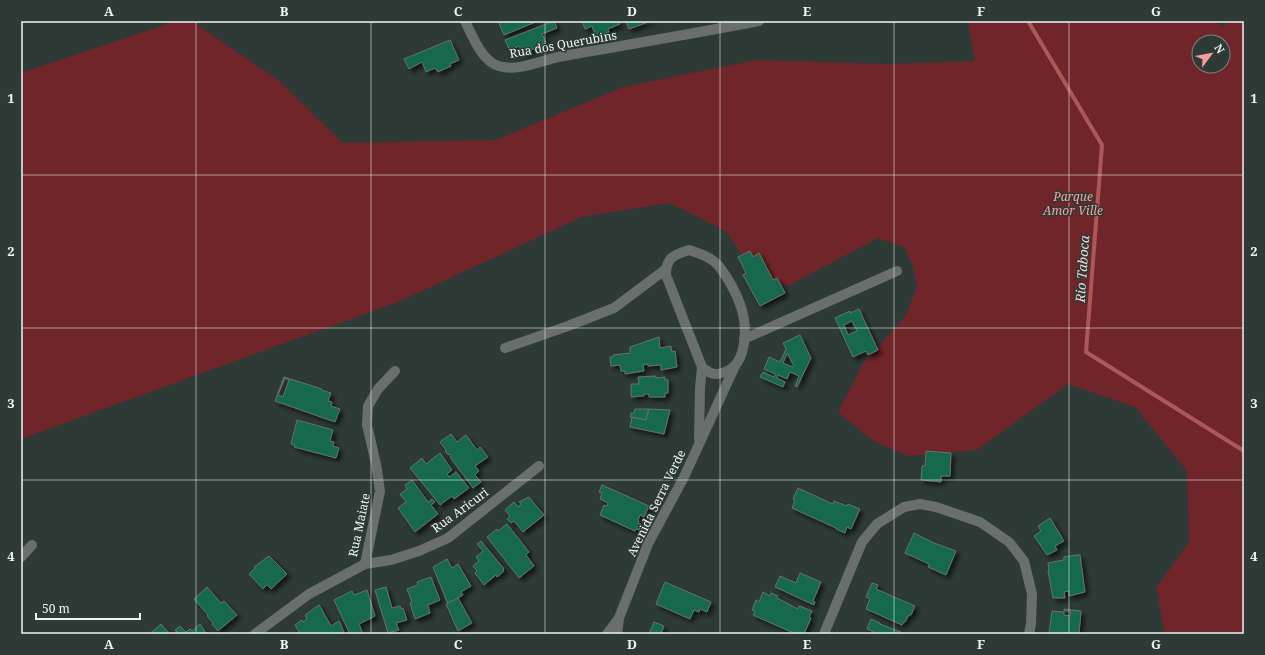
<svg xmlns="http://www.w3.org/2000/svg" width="1265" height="655" font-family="'Noto Serif',serif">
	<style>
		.green { fill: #6f252a; fill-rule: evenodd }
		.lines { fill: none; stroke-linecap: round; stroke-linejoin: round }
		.stream { stroke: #ac585a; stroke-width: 4 }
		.building { fill: #17694d; stroke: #66736c; fill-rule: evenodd; filter: url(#shadow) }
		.minor { stroke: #696f6c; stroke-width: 10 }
		.grid { fill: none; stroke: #eef6f2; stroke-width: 1; stroke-opacity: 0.55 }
		.labels { text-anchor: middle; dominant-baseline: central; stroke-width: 3; stroke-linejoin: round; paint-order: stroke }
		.street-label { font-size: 12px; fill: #eef6f2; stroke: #2e3a35 }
		.park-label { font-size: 12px; font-style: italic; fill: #fea0a0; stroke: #2e3a35 }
		.water-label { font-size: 13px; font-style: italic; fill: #f2d9d8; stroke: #2e3a35 }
		.neatline { fill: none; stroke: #eef6f2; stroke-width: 1.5 }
		.grid-label { font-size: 13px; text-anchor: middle; font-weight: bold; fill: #eef6f2 }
	</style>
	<defs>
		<filter id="shadow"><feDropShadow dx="3.5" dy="3.5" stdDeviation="2" flood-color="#0009"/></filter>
	</defs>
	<rect width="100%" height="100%" fill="#2e3a35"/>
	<path class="green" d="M176,21H192L278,80L343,143L496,140L623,87L756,60L885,64L975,61L968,21H1216L1222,27L1231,21H1244V634H1165L1156,588L1189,542L1187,471L1135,407L1068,384L977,450L908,456L873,441L838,412L864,362L905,317L917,287L913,267L904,247L878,238L788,286L757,277L726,231L669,203L582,217L398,302L21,439V73ZM1199,42H1223V66H1199Z"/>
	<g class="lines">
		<path class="stream" d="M1028,21L1102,145L1086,352L1244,451"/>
	</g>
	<g class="building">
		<path d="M504,21H538L504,35L499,23Z"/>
		<path d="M554,21L557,28L542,34L546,43L523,54L519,46L510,51L505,40Z"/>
		<path d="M582,21H618L620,24L608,29L609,32L596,37L592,26L585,29Z"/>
		<path d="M626,21H651L629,29Z"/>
		<path d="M450,40L459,60L450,64L451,66L438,72L435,68L426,72L422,62L409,69L404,59Z"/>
		<path d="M750,251L753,257L759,253L773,280L777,278L785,293L760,306L743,275L746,273L738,257Z"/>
		<path d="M859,309L878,350L868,355L866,351L853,357L835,318L850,311V313ZM852,321L857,331L848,335L844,325Z"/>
		<path d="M800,335L811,358L797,387L795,386L799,376L790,372L787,379L778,375L777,378L785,382L783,387L760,377L763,372L774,377L775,374L764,369L769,357L780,362L786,349L783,343ZM787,353L794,366L792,367L783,363Z"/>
		<path d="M659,337L660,348L671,346L672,352L675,351L677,367L661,370V365L648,366V364L643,365L644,371L625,374V371H621L620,365L611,366L610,357H613V355L630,353V347Z"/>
		<path d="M656,376V378L665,377V380H668V393H665V397H649V394H644V396L631,397V384H639L638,377Z"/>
		<path d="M284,377L322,389L321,390L331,393L328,401L332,402L331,406L340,409L335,422L275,401ZM285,378L289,380L283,397L278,395Z"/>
		<path d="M635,409H649L646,420L630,417L631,413H634Z"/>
		<path d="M649,409L670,410L664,434L630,427L632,417L646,420Z"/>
		<path d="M297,420L333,430L330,441L334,442L333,446L339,448L336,458L294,447L295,445L291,444Z"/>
		<path d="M451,434L457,442L466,435L477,450L480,447L488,457L475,466L479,471L475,475L481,482L473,488L450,457L451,456L450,454L448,455L445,451L446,450L440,442Z"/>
		<path d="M926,451L951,453L950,476H941V482L921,480L922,466H925Z"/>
		<path d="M440,453L452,470L447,474L449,477L456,472L469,488L454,499L452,496L440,505L410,468L422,458L426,464Z"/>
		<path d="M412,480L428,502L432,499L435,502L431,505L438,514L415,532L398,508L406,502L400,494L407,489L405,485Z"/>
		<path d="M602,485L649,506L644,517L640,515L638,520L639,521L638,523L641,524L639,530L636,529L635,531L600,515L604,505L607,506L608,503L600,499L602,493L599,492Z"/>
		<path d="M798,488L833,504L834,501L847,506L848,504L860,509L851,529L847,527L845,533L836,529V528L792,508L795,500L793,499Z"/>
		<path d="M529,497L544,515L523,532L514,521L511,523L507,519L510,516L505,510L514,502L518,507L521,504L519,502Z"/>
		<path d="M1050,518L1064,541L1055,546L1057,550L1047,555L1034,536L1041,531L1038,526Z"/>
		<path d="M507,524L529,552L526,555L534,566L519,578L487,537L497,529L498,531Z"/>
		<path d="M914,533L934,543L956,551L946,575L928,567L929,564L905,553Z"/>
		<path d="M481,541L504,569L503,570L504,571L497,577L496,575L484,585L475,573L477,571L473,566L479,561L476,557L483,551L477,544Z"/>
		<path d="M1076,555H1080L1085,592L1069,596V591L1064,592L1065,598H1053L1048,571H1049L1048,563L1064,560V557Z"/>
		<path d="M269,556L287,574L271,589L267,585L263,589L249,574L255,568L254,567Z"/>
		<path d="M447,559L452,568L458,564L471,586L461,592L463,595L448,604L433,567Z"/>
		<path d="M800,573L821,582L813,601L815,602L814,605L775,587L780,576L796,583Z"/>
		<path d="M431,577L440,600L428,605L430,613L415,619L410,603L412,602L407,589L418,585L417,582Z"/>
		<path d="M665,582L711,602L707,612L700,609L699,612L694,610L690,619L656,604Z"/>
		<path d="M872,583L878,585L876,589L915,606L911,615H909L905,622H904L902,625L866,609L870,599L866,597Z"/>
		<path d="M207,587L221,603L224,601L237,615L218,631L212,624L213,623L207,616L208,615L194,599Z"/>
		<path d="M386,587L392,608L400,606L401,609L403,608L407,620L396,623L399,630L388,633L375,590Z"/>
		<path d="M367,590L375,616L359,624L363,634H350L334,600L352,591L354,595Z"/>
		<path d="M763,592L770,596L771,593L778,596L777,598L798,609L799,606L812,611L809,617L811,618L804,634H796L753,615L755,611L752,610L756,600L759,602Z"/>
		<path d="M458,598L472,623L458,631L446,604Z"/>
		<path d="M319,605L331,626L339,621L344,632L340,634H300L295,625L302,620L303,622L307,619L305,615Z"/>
		<path d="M1064,609L1081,611L1079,634H1049L1052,611L1064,612V615L1070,616L1071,611H1064Z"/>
		<path d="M871,619L880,623V624L901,632L900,633L903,634H873L874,632L867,629Z"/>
		<path d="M654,622L664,626L661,634H649Z"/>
		<path d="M161,624L170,634H149L153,631Z"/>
		<path d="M200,624L206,633L207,632L209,634H179L175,630L180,626L186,632L190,629L192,631Z"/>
	</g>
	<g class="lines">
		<g class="minor">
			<path d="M465,21C472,35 482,62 499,66C517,72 540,61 558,57C625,45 692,34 759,21"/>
			<path d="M689,250C701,254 711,257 719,266C727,277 737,294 741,307C747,325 748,362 727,371C716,376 711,375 702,367L666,275C666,257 674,255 689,250Z"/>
			<path d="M744,339L897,271"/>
			<path d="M505,348L568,326L614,308L666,269"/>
			<path d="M699,439L700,388L702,367"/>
			<path d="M21,557L32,545"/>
			<path d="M365,564L380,491L376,464L367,425L368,406L378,389L395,371"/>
			<path d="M255,634L309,594L365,564L391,560L419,551L448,538L539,466"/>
			<path d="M607,634L619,618L648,544L684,477L735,366"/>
			<path d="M617,634L619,618"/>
			<path d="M824,634L862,542L877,524L904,507L920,504L936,507L980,522L1009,542L1024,561L1032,594L1031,624L1029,634"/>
		</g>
	</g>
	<path class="grid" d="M196,21V634M371,21V634M545,21V634M720,21V634M894,21V634M1069,21V634M21,175H1244M21,328H1244M21,480H1244"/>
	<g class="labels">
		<g class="street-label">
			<text transform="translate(563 44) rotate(-10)">Rua dos Querubins</text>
			<text transform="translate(656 503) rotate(-64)">Avenida Serra Verde</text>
			<text transform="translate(460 510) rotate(-36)">Rua Aricuri</text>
			<text transform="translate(359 525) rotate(-78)">Rua Maiate</text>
		</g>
		<g class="park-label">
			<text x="1073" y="196">Parque<tspan x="1073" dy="14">Amor Ville</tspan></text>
		</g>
		<g class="water-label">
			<text transform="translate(1082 269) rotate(-86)">Rio Taboca</text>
		</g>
	</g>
	<rect width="1265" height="655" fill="none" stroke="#2e3a35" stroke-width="44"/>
	<g transform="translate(1211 54) rotate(58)"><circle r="19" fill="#2e3a35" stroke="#7b8581"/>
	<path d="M0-3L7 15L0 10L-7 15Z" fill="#f59b9b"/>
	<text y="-6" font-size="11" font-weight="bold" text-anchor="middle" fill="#eef6f2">N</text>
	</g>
	<path d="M36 613v6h104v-6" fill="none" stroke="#eef6f2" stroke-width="2"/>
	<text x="42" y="613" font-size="12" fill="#eef6f2" stroke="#2e3a35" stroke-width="3" paint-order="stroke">50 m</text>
	<rect x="22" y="22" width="1221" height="611" class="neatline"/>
	<g class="grid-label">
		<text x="109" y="16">A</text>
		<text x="284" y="16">B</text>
		<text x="458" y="16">C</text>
		<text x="632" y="16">D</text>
		<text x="807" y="16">E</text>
		<text x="981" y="16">F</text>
		<text x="1156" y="16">G</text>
		<text x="11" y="103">1</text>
		<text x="1254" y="103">1</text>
		<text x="11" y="256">2</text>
		<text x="1254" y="256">2</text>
		<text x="11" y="408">3</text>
		<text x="1254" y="408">3</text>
		<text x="11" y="561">4</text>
		<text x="1254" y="561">4</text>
		<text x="109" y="649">A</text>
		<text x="284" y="649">B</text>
		<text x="458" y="649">C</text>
		<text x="632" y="649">D</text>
		<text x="807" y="649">E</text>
		<text x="981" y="649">F</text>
		<text x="1156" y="649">G</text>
	</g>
</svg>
